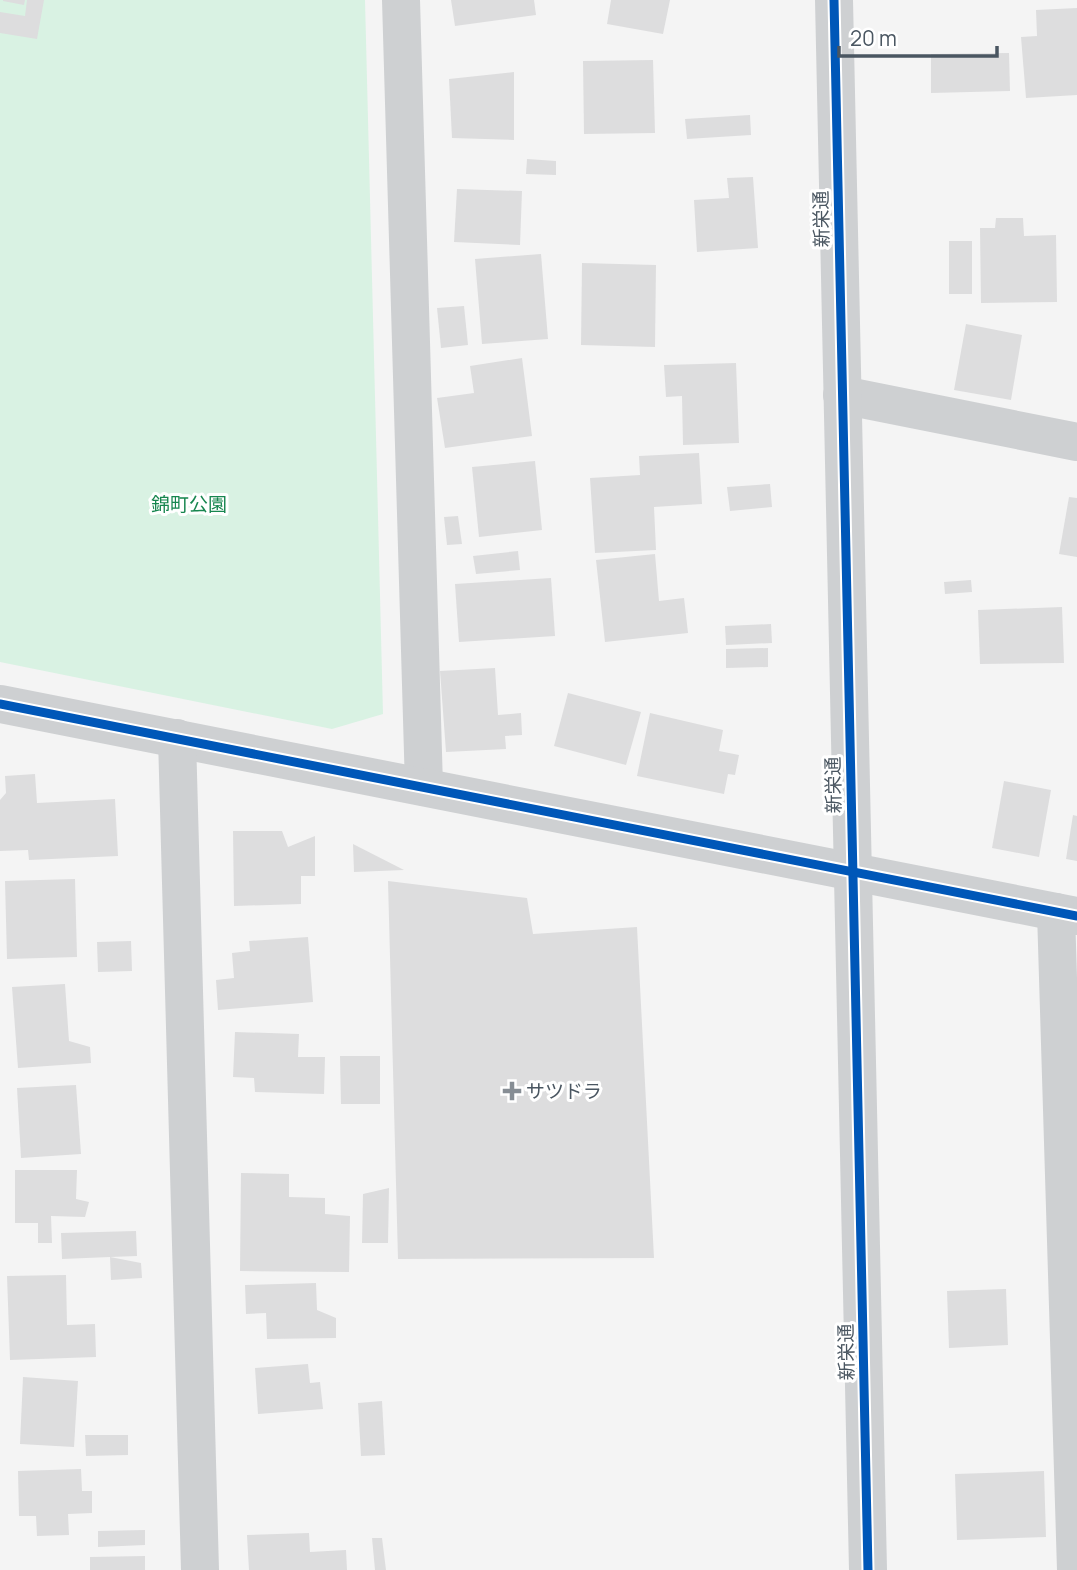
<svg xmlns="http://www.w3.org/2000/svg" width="1077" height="1570" font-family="Manrope,'Noto Sans JP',sans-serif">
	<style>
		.green { fill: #d9f2e3 }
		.building { fill: #ddddde }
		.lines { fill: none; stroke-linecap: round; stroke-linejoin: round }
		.minor { stroke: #ced0d2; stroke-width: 38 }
		.tertiary { stroke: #ced0d2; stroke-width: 38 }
		.cycleway-casing { stroke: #fff; stroke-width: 13 }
		.cycleway { stroke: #0057b8; stroke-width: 9 }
		.poi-dot { fill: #868d94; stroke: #fff; stroke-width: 2.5 }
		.labels { text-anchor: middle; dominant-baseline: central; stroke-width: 6; stroke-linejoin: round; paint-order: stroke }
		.street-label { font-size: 19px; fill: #4a5661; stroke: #fff }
		.park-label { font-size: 19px; fill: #17864f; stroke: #fff }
		.poi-label { font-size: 19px; fill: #4a5661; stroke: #fff; text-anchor: start }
	</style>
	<rect width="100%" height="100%" fill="#f4f4f4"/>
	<path class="green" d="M0,0H365L383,714L332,729L0,662Z"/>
	<g class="building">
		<path d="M3,0H25L24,5L3,1Z"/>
		<path d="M27,0H44L37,39L0,33V12L25,16Z"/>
		<path d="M451,0H534L536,15L455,26Z"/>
		<path d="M611,0H670L663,34L607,24Z"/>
		<path d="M1077,8V95L1026,98L1021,37L1037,36L1036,10Z"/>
		<path d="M1009,53L1010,91L931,93V54Z"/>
		<path d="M653,60L655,133L584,134L583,61Z"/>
		<path d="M514,72V140L452,138L449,79Z"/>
		<path d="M750,115L751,135L687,139L685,119Z"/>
		<path d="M527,159L556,161V175L526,174Z"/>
		<path d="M753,177L758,248L697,252L694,200L729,198L727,178Z"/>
		<path d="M457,189L522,191L520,245L454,242Z"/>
		<path d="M996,218H1023L1024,236L1056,235L1057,302L981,303L980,228H995Z"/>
		<rect x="949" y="241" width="23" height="53"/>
		<path d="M541,254L548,339L482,344L475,259Z"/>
		<path d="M582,263L656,265L655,347L581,345Z"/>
		<path d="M464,306L468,345L441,348L437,308Z"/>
		<path d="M966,324L1022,335L1011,400L954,390Z"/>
		<path d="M522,358L532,436L445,448L437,398L474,393L470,366Z"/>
		<path d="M736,363L739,443L683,445L682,396L666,397L664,365Z"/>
		<path d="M699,453L702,504L654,507L656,550L595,553L590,478L640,475L639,456Z"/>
		<path d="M535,461L542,530L479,537L472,467Z"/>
		<path d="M770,484L772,507L730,511L727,487Z"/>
		<path d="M1069,497L1077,498V557L1059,554Z"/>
		<path d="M458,516L462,544L447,545L444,517Z"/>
		<path d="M518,551L520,570L476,574L473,556Z"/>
		<path d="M655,554L659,601L684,598L688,633L605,642L596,560Z"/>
		<path d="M551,578L555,636L459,642L455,584Z"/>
		<path d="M971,580L972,592L945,594L944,582Z"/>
		<path d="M1062,607L1064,663L980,664L978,610Z"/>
		<path d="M771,624L772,643L726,645L725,626Z"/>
		<path d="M768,648V667L726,668V649Z"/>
		<path d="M495,668L498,715L521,713L522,735L505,736L506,749L446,752L440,671Z"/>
		<path d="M568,693L641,712L626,765L554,746Z"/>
		<path d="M650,713L723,730L719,751L739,755L735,775L728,774L724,794L637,776Z"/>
		<path d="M35,774L37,803L115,799L118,856L29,860L28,850L0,851V800L6,793L5,776Z"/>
		<path d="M1004,781L1051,790L1039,857L992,848Z"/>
		<path d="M1073,815L1077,816V861L1066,859Z"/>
		<path d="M233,831H282L288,847L315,836V876H301V904L234,906Z"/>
		<path d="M353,844L404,870L354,872Z"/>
		<path d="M75,879L77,957L7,959L5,881Z"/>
		<path d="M388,881L527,898L533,934L637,927L654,1258L398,1259Z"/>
		<path d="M308,937L313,1002L218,1010L216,980L234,978L232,953L250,951L249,941Z"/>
		<path d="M131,941L132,971L98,972L97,942Z"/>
		<path d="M65,984L69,1041L90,1047L91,1063L18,1068L12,987Z"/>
		<path d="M235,1032L299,1034L298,1057H325L324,1094L255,1092L254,1078L233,1077Z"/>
		<path d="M340,1056H380V1104H341Z"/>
		<path d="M76,1085L81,1154L21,1158L17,1088Z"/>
		<path d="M15,1170H77L76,1199L89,1202L85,1217L51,1216L52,1243H38V1223H15Z"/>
		<path d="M241,1173L289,1174V1197L325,1198V1214L350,1216L349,1272L240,1271Z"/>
		<path d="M389,1188L388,1243H362L363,1194Z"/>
		<path d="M136,1231L137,1256L110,1257L141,1263L142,1278L111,1280L110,1257L62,1259L61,1233Z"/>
		<path d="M66,1275L67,1325L95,1324L96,1357L10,1360L7,1276Z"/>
		<path d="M316,1283L317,1310L336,1318V1338L267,1339L266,1313L246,1314L245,1285Z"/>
		<path d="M1006,1289L1008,1345L949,1348L947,1291Z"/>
		<path d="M308,1364L310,1383L320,1382L323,1409L258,1414L255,1368Z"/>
		<path d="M23,1377L78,1381L74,1447L20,1444Z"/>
		<path d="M382,1401L385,1455L361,1456L358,1403Z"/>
		<path d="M85,1435H128V1455L86,1456Z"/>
		<path d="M81,1469L82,1491H92V1513L68,1514L69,1535L37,1536L36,1516H19L18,1471Z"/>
		<path d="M1044,1471L1046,1537L957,1540L955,1474Z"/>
		<path d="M145,1530V1545L98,1547V1531Z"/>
		<path d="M309,1533L310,1552L346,1550L347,1570H249L247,1535Z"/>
		<path d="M372,1538H382L386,1570H375Z"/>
		<path d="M145,1556V1570H90V1557Z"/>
	</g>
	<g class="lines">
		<g class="minor">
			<path d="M401,0L424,787"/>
			<path d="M842,395L1077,442"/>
			<path d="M0,704L1077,916"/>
			<path d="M177,738L200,1570"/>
			<path d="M1056,912L1076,1570"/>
		</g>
		<path class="tertiary" d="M834,0L868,1570"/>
		<defs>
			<g id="cycleway">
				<path d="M834,0L868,1570"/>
				<path d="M0,704L1077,916"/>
			</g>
		</defs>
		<use href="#cycleway" class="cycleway-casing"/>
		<use href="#cycleway" class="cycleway"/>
	</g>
	<path class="poi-dot" d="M508.5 1080.5h7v7h7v7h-7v7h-7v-7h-7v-7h7z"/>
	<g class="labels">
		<g class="street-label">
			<text transform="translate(821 219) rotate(-91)">新栄通</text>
			<text transform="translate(833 785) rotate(-91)">新栄通</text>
			<text transform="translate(846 1352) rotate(-91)">新栄通</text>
		</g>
		<g class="park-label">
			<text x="189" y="504">錦町公園</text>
		</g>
		<g class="poi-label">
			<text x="526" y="1091">サツドラ</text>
		</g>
	</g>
	<path d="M839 46v10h158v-10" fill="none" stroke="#4a5661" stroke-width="3.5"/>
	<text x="850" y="46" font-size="21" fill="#4a5661" stroke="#ffffff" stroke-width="5" paint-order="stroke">20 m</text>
</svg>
